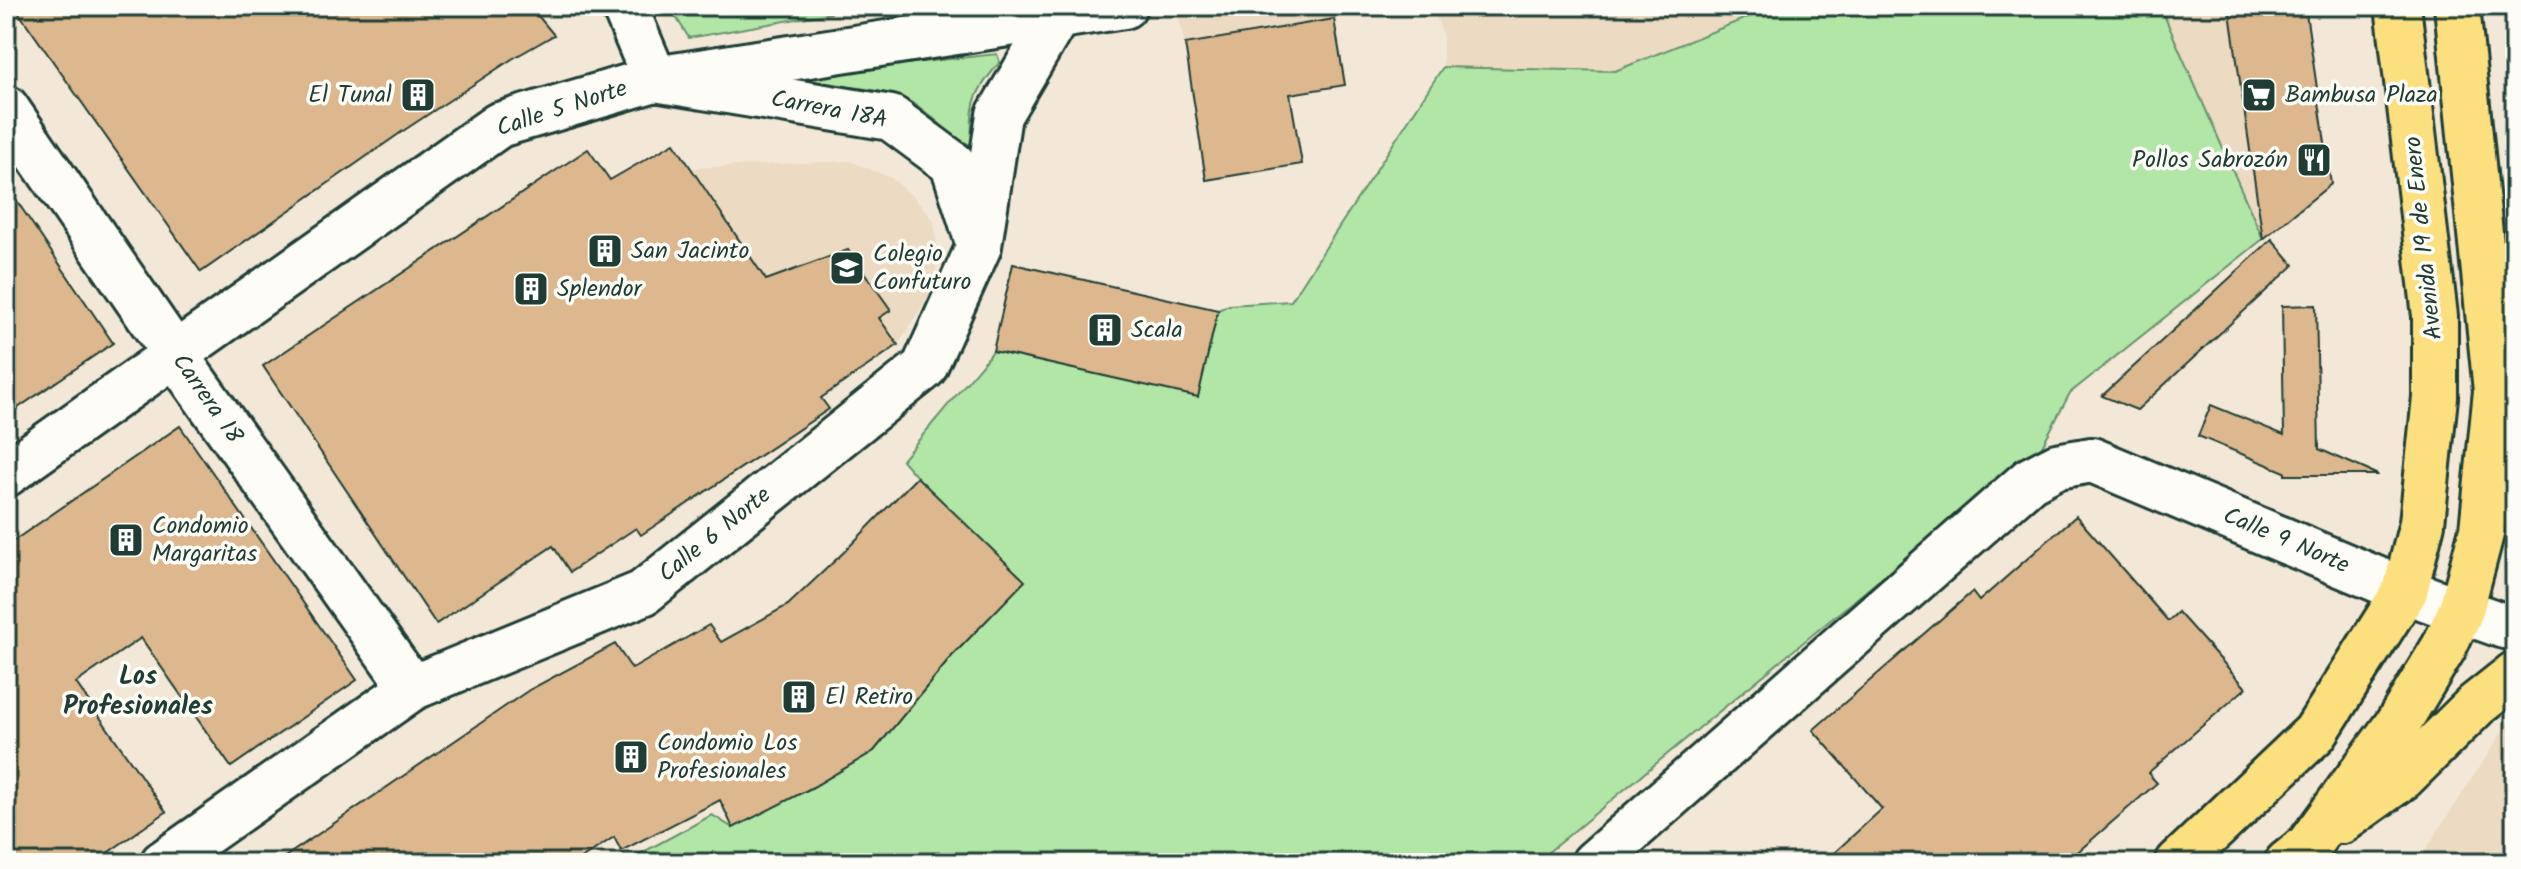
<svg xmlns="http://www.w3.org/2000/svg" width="2521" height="869" font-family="Kalam,sans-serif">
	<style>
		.built { fill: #ecdac2 }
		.green { fill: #b2e6a7; stroke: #68926e; stroke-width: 2 }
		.building { fill: #ddb88f; stroke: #1f3d34; stroke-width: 2 }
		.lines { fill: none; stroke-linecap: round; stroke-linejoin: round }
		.minor-casing { stroke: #1f3d34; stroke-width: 50 }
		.tertiary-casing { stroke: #1f3d34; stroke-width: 50 }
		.primary-casing { stroke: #1f3d34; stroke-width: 50 }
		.minor { stroke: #fdfcf7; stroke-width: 44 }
		.tertiary { stroke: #fdfcf7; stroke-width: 44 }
		.primary { stroke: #fce080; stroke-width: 44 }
		.labels { text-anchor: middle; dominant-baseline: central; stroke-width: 7; stroke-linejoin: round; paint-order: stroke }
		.poi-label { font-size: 24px; fill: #1f3d34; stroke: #fdfcf7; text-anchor: start }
		.street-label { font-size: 24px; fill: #1f3d34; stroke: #fdfcf7 }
		.neighbourhood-label { font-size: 26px; font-weight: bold; fill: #1f3d34; stroke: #fdfcf7 }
	</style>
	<rect width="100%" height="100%" fill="#f3e8d8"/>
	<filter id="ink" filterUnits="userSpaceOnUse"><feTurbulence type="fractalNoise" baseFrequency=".0125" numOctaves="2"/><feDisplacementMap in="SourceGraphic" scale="16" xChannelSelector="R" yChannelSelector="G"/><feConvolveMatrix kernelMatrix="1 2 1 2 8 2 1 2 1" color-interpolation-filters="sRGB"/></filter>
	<g filter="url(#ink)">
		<g class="built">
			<path d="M1176,6H1378L1334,19L1185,44Z"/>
			<path d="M1432,6H1776L1615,71L1443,67V36Z"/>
			<path d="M2160,6H2305L2331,184L2263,239Z"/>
			<path d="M850,161L891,178L913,196L934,220L938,257L932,290L898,345L821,398L766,279L692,168Z"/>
			<path d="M2515,718V863H2417L2508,723Z"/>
		</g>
		<g class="green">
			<path d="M669,6H831V13L689,38Z"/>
			<path d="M1776,6H2160L2263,239L2070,393L2042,446L1535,863H623L712,815L733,828L813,787L874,751L952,656L988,619L917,477L902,460L993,351L1198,396L1218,310L1229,305L1291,301L1443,67L1615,71Z"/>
			<path d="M997,54L1000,62C973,94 970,104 972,145C950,140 933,113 912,103C878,86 838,86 801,83L799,75Z"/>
		</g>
		<g class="building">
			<path d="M14,6H530L554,35L512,59L403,131L201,272Z"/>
			<path d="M2229,6H2305L2331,184L2263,239Z"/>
			<path d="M1334,19L1345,85L1290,94L1302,164L1206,180L1185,44Z"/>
			<path d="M674,143L766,280L848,250L891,310L879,318L898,345L821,398L829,409L641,535L636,528L570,572L553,546L436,624L263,366L588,149L610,180Z"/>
			<path d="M6,185L113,343L6,416Z"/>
			<path d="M2272,239L2294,265L2137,410L2102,396Z"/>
			<path d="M1013,264L1218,310L1198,397L993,351Z"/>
			<path d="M2316,305L2319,449L2378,475H2285V472L2198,436L2211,405L2284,435L2282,306Z"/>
			<path d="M180,426L357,680L231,767L141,638L76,683L166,812L93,863H6V546Z"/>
			<path d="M917,477L1025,581L952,656L874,751L813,787L733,828L720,800L621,851L614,837L575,863H276L529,690L615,644L632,669L709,625L721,642L788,605L844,552Z"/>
			<path d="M2076,516L2168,621L2178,612L2246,688L2148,773L2157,783L2065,863H1823L1882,809L1813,730L1972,592L1979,601Z"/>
		</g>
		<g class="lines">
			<defs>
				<g id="minor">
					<path d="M625,8L655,79L891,118L953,164L976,236"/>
					<path d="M6,108L176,356L412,688"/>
					<path d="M163,863L412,688L643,593L924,368L979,246L999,115L1056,18"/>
					<path d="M1594,863L2030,480L2057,466L2092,460L2405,591L2504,626L2515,627"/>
				</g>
				<path id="tertiary" d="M6,474L499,125L655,79L1124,6"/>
				<g id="primary">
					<path d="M2342,821L2403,777L2476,705L2515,674"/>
					<path d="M2178,863L2315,733L2405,591L2422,523L2435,397V316L2398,6"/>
					<path d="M2287,863L2308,846L2398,723L2444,647L2461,610L2482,530L2496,391L2457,6"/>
				</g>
			</defs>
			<use href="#minor" class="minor-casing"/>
			<use href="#tertiary" class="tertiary-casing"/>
			<use href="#primary" class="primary-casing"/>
			<use href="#minor" class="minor"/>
			<use href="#tertiary" class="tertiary"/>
			<use href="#primary" class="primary"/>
		</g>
	</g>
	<defs>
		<symbol id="building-square" viewBox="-11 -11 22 22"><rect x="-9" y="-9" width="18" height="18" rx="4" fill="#1f3d34" stroke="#fdfcf7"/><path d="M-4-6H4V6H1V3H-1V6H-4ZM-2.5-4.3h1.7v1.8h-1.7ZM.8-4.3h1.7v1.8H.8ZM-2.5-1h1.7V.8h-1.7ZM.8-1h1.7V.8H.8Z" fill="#fff"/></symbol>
		<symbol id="supermarket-square" viewBox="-11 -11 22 22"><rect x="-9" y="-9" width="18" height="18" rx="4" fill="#1f3d34" stroke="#fdfcf7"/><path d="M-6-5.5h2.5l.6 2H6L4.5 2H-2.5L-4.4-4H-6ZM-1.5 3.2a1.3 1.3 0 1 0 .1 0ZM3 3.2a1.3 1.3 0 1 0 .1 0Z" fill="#fff"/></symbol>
		<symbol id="restaurant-square" viewBox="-11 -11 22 22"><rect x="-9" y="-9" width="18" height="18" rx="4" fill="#1f3d34" stroke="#fdfcf7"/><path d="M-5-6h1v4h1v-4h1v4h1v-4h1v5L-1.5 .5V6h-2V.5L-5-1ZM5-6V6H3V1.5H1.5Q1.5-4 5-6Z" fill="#fff"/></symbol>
		<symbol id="school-square" viewBox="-11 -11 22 22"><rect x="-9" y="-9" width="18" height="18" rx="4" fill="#1f3d34" stroke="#fdfcf7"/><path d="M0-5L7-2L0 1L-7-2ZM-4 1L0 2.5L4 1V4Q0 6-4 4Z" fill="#fff"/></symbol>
	</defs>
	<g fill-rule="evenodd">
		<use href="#building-square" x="398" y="75" width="40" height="40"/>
		<use href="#supermarket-square" x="2239" y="75" width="40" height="40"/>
		<use href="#restaurant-square" x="2294" y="140" width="40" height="40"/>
		<use href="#building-square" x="585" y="231" width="40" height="40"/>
		<use href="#school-square" x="827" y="248" width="40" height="40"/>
		<use href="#building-square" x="511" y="269" width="40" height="40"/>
		<use href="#building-square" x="1085" y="310" width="40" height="40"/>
		<use href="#building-square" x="106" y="520" width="40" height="40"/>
		<use href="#building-square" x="779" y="677" width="40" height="40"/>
		<use href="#building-square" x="611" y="737" width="40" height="40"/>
	</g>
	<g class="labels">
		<g class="poi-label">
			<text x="392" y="95" text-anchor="end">El Tunal</text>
			<text x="2285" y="95">Bambusa Plaza</text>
			<text x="2288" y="160" text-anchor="end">Pollos Sabrozón</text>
			<text x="631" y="251">San Jacinto</text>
			<text x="873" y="254">Colegio<tspan x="873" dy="28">Confuturo</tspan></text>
			<text x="557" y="289">Splendor</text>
			<text x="1131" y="330">Scala</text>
			<text x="152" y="526">Condomio<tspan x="152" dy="28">Margaritas</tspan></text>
			<text x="825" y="697">El Retiro</text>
			<text x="657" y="743">Condomio Los<tspan x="657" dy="28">Profesionales</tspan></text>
		</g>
		<g class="street-label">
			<text transform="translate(562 109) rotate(-18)">Calle 5 Norte</text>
			<text transform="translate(829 110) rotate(11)">Carrera 18A</text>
			<text transform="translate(2424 238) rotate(-96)">Avenida 19 de Enero</text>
			<text transform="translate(207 399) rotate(55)">Carrera 18</text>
			<text transform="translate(715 535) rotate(-39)">Calle 6 Norte</text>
			<text transform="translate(2286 541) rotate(23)">Calle 9 Norte</text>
		</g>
		<g class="neighbourhood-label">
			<text x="138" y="677">Los<tspan x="138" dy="30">Profesionales</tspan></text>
		</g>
	</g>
	<rect width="2521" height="869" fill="none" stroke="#fdfcf7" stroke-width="32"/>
	<rect x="16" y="16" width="2489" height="837" fill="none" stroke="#1f3d34" stroke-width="3" filter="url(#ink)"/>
</svg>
